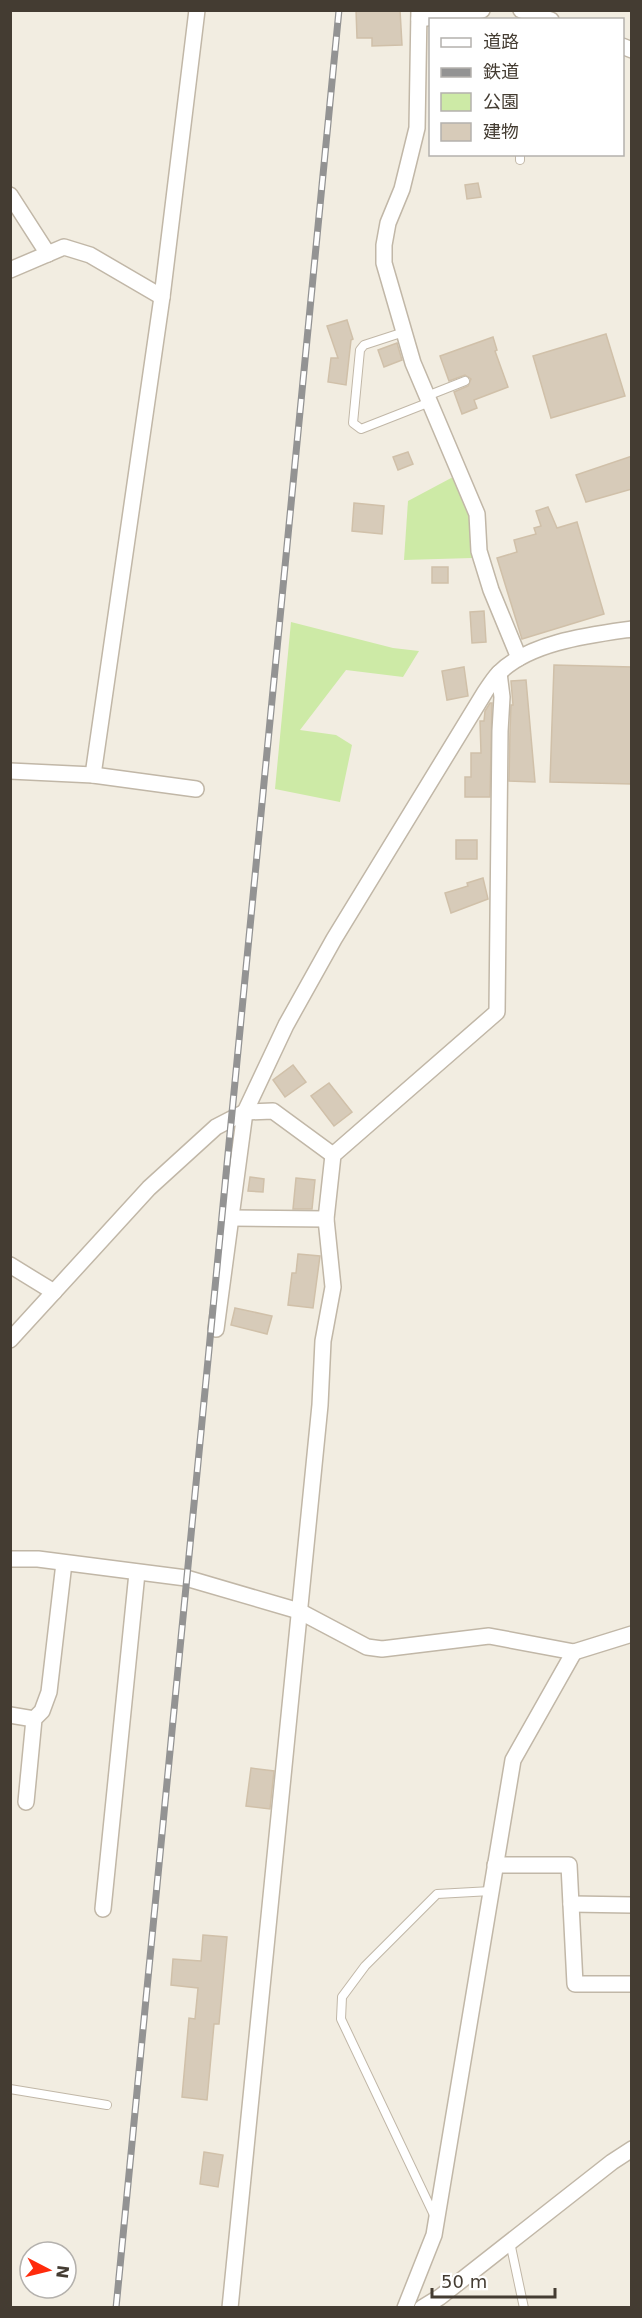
<svg xmlns="http://www.w3.org/2000/svg" width="642" height="2318" font-family="'DejaVu Sans','Noto Sans JP',sans-serif">
	<style>
		.green { fill: #cdeaa6 }
		.building { fill: #d7cbb9; stroke: #d0c0a9; stroke-width: 1.5 }
		.lines { fill: none; stroke-linecap: round; stroke-linejoin: round }
		.lane-casing { stroke: #c1b7a7; stroke-width: 10 }
		.street-casing { stroke: #c1b7a7; stroke-width: 18 }
		.lane { stroke: #fff; stroke-width: 8 }
		.street { stroke: #fff; stroke-width: 15 }
		.rail-casing { stroke: #939393; stroke-width: 7 }
		.rail { stroke: #fff; stroke-width: 4.5; stroke-dasharray: 14; stroke-linecap: butt }
	</style>
	<rect width="100%" height="100%" fill="#f2ede1"/>
	<g class="green">
		<path d="M453,477L471,513L472,558L404,560L408,501Z"/>
		<path d="M291,622L393,648L419,651L403,677L346,670L300,730L336,735L352,745L340,802L275,789Z"/>
	</g>
	<g class="building">
		<path d="M356,10H400L402,45L372,46V38H357Z"/>
		<path d="M478,183L481,197L467,199L465,185Z"/>
		<path d="M347,320L353,339L351,340L346,385L328,382L331,358H338L327,326Z"/>
		<path d="M606,334L625,396L551,418L533,356Z"/>
		<path d="M493,337L497,350L495,351L508,387L474,400L477,408L462,414L454,392L468,386L471,379L465,375L449,381L440,356Z"/>
		<path d="M397,343L402,360L384,367L378,350Z"/>
		<path d="M408,452L413,464L398,470L393,457Z"/>
		<path d="M632,456V489L586,502L576,475Z"/>
		<path d="M354,503L384,506L382,534L352,531Z"/>
		<path d="M548,507L557,528L577,522L604,614L522,639L497,558L517,552L514,540L536,534L534,528L541,526L536,511Z"/>
		<rect x="432" y="567" width="16" height="16"/>
		<path d="M484,611L486,642L472,643L470,612Z"/>
		<path d="M554,665L632,667V784L550,782Z"/>
		<path d="M464,667L468,696L447,700L442,671Z"/>
		<path d="M526,680L535,782L509,781L510,731L511,705H513L511,681Z"/>
		<path d="M490,703H492L490,797H465V777H471V753H481L480,721H484L485,711Z"/>
		<rect x="456" y="840" width="21" height="19"/>
		<path d="M483,878L488,899L451,913L445,893L468,886L467,883Z"/>
		<path d="M293,1065L306,1082L285,1097L273,1080Z"/>
		<path d="M329,1083L352,1112L334,1126L311,1096Z"/>
		<path d="M250,1177L264,1179L263,1192L248,1191Z"/>
		<path d="M296,1178L315,1180L312,1209H293Z"/>
		<path d="M298,1254L320,1256L313,1308L288,1305L292,1273H296Z"/>
		<path d="M235,1308L272,1316L267,1334L231,1325Z"/>
		<path d="M251,1768L274,1771L270,1809L246,1806Z"/>
		<path d="M203,1935L227,1937L219,2024H214L207,2100L182,2097L189,2018L195,2019L198,1988L171,1985L173,1959L201,1961Z"/>
		<path d="M204,2152L223,2155L218,2187L200,2184Z"/>
	</g>
	<g class="lines">
		<defs>
			<g id="lane">
				<path d="M520,160V154"/>
				<path d="M404,332L364,345L360,350L353,423L361,429L430,402"/>
				<path d="M427,396L465,381"/>
				<path d="M10,2089L107,2105"/>
				<path d="M434,2215L341,2019L342,1997L365,1966L437,1894L491,1891"/>
				<path d="M510,2242L524,2308"/>
			</g>
			<g id="street">
				<path d="M419,10L417,128L402,189L388,223L384,245V263L413,363L477,514L479,551L491,590L519,658"/>
				<path d="M521,10L551,20"/>
				<path d="M419,19L482,10"/>
				<path d="M622,46L632,50"/>
				<path d="M10,195L48,254"/>
				<path d="M10,270L64,247L90,255L162,297"/>
				<path d="M10,771L93,775L196,789"/>
				<path d="M93,775L162,297L197,10"/>
				<path d="M231,1218L326,1219"/>
				<path d="M10,1265L54,1292"/>
				<path d="M216,1329L245,1112L286,1025L334,939L485,692C489,686 494,678 499,673C530,642 590,635 632,629"/>
				<path d="M10,1340L149,1188L216,1127L245,1112L273,1111L333,1155"/>
				<path d="M10,1559H38L186,1578L299,1611L367,1647L382,1649L489,1636L574,1652L632,1634"/>
				<path d="M10,1715L34,1719"/>
				<path d="M26,1802L34,1719L42,1711L49,1692L64,1563"/>
				<path d="M495,1865H569L575,1984H632"/>
				<path d="M571,1904L632,1905"/>
				<path d="M103,1909L137,1573"/>
				<path d="M230,2308L320,1405L323,1341L333,1287L326,1219L333,1155L497,1012L500,731L502,697L499,673"/>
				<path d="M405,2308L434,2235L513,1760L574,1652"/>
				<path d="M422,2308L440,2297L612,2162L632,2149"/>
			</g>
		</defs>
		<use href="#lane" class="lane-casing"/>
		<use href="#street" class="street-casing"/>
		<use href="#lane" class="lane"/>
		<use href="#street" class="street"/>
		<defs>
			<path id="rail" d="M116,2308L339,10"/>
		</defs>
		<use href="#rail" class="rail-casing"/>
		<use href="#rail" class="rail"/>
	</g>
	<rect width="642" height="2318" fill="none" stroke="#443c32" stroke-width="24"/>
	<rect x="429" y="18" width="195" height="138" fill="#ffffff" stroke="#b4b1ad" stroke-width="1.5"/>
	<rect x="441" y="38" width="30" height="9" fill="#ffffff" stroke="#b4b1ad" stroke-width="1.5"/>
	<text x="483" y="48" font-size="18" fill="#443c32">道路</text>
	<rect x="441" y="68" width="30" height="9" fill="#939393" stroke="#b4b1ad" stroke-width="1.5"/>
	<text x="483" y="78" font-size="18" fill="#443c32">鉄道</text>
	<rect x="441" y="93" width="30" height="18" fill="#cdeaa6" stroke="#b4b1ad" stroke-width="1.5"/>
	<text x="483" y="108" font-size="18" fill="#443c32">公園</text>
	<rect x="441" y="123" width="30" height="18" fill="#d7cbb9" stroke="#b4b1ad" stroke-width="1.5"/>
	<text x="483" y="138" font-size="18" fill="#443c32">建物</text>
	<g transform="translate(48 2270) rotate(97)"><circle r="28" fill="#ffffff" stroke="#b4b1ad" stroke-width="1.5"/>
	<path d="M0-4.5L10 22L0 15L-10 22Z" fill="#ff2b0c"/>
	<text y="-9" font-size="16" font-weight="bold" text-anchor="middle" fill="#443c32">N</text>
	</g>
	<path d="M432 2288v9h123v-9" fill="none" stroke="#443c32" stroke-width="3"/>
	<text x="441" y="2288" font-size="18" fill="#443c32" stroke="#ffffff" stroke-width="4.5" paint-order="stroke">50 m</text>
</svg>
